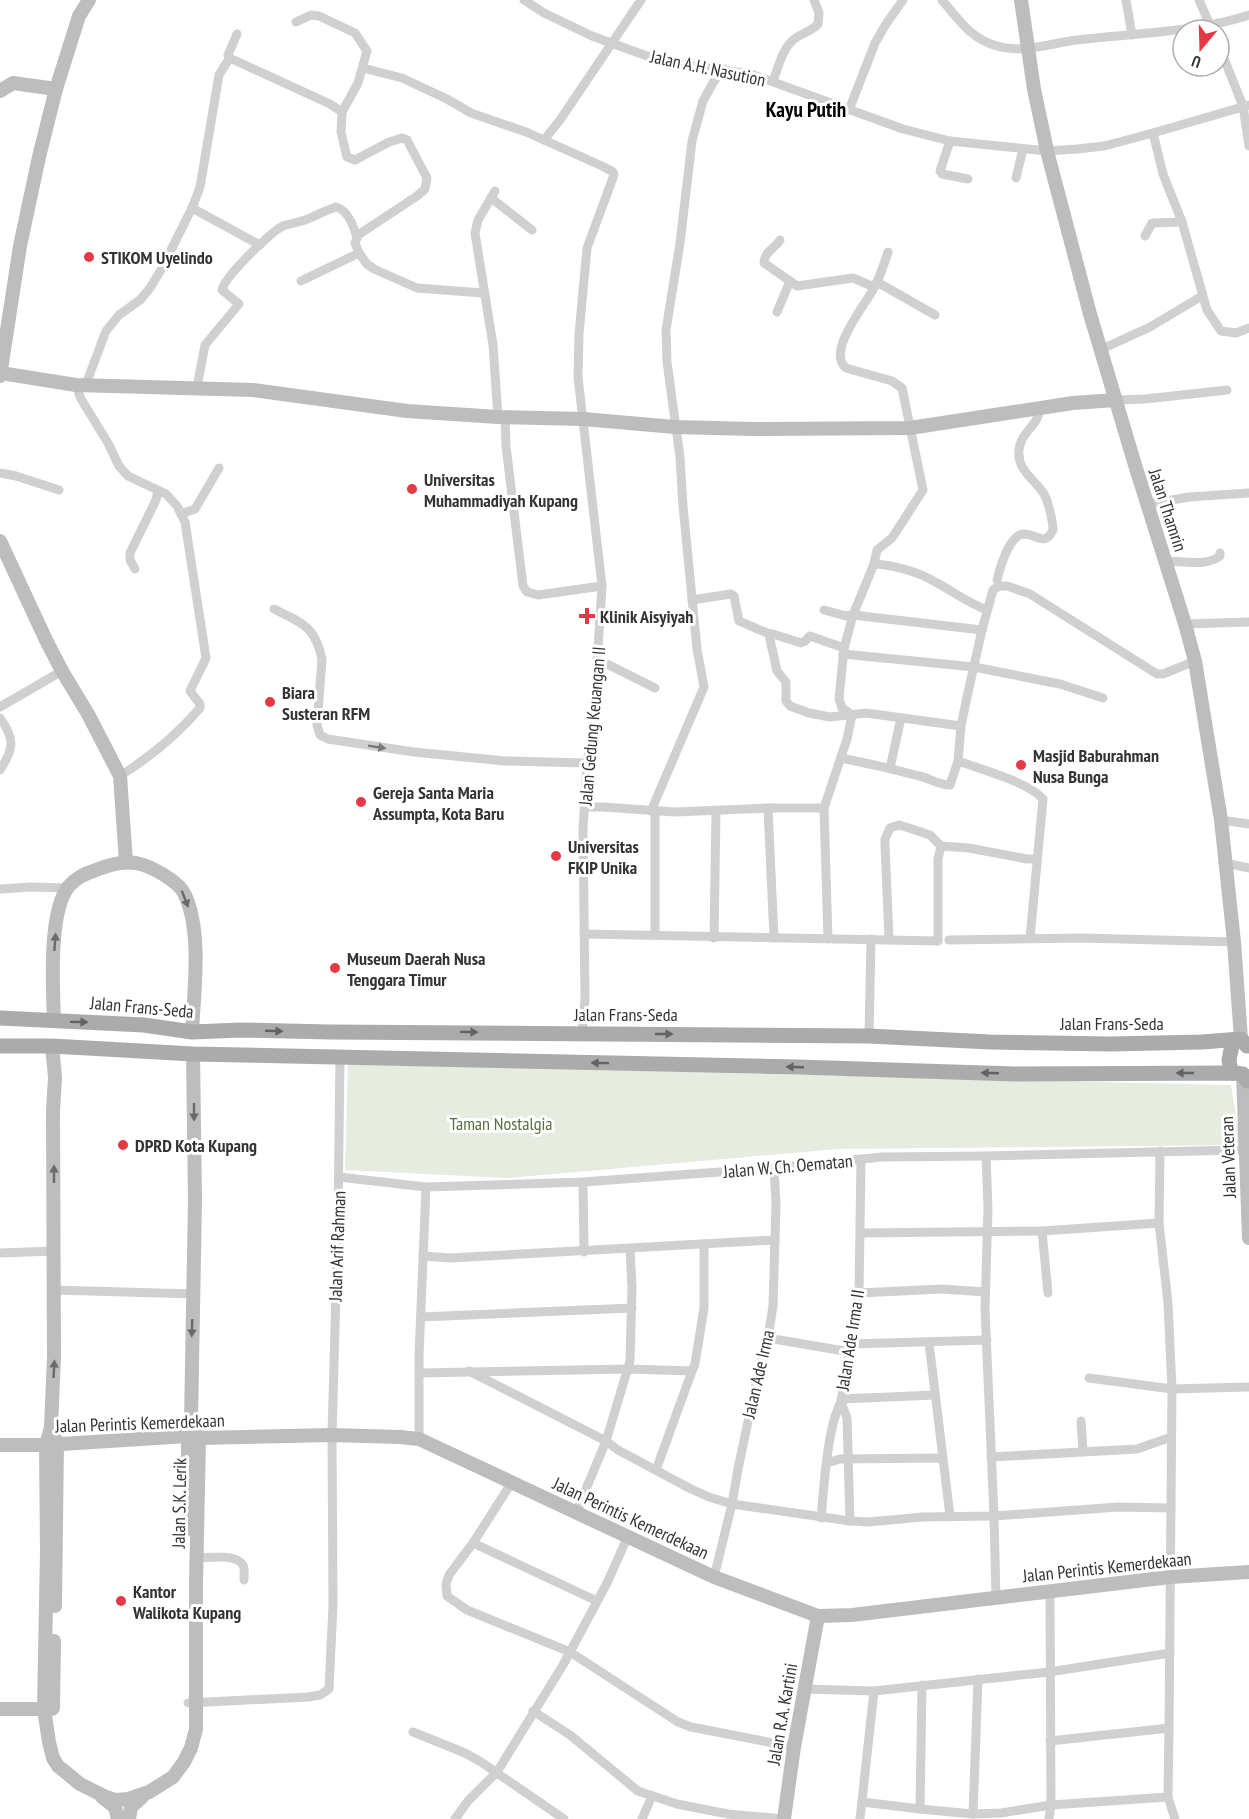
<svg xmlns="http://www.w3.org/2000/svg" width="1249" height="1819" font-family="'PT Sans Narrow',sans-serif">
	<style>
		.green { fill: #e6ecdf }
		.lines { fill: none; stroke-linecap: round; stroke-linejoin: round }
		.street { stroke: #d0d0d0; stroke-width: 9 }
		.secondary { stroke: #bdbdbd; stroke-width: 14 }
		.primary { stroke: #ababab; stroke-width: 15 }
		.oneway { fill: #7a7a7a }
		.oneway2 { fill: #6a6a6a }
		.oneway3 { fill: #636363 }
		.poi-dot { fill: #e63946; stroke: #fff; stroke-width: 2 }
		.labels { text-anchor: middle; dominant-baseline: central; stroke-width: 6; stroke-linejoin: round; paint-order: stroke }
		.street-label { font-size: 18px; fill: #333; stroke: #fff }
		.poi-label { font-size: 18px; font-weight: bold; fill: #333; stroke: #fff; text-anchor: start }
		.park-label { font-size: 18px; fill: #56703f; stroke: #fff }
		.quarter-label { font-size: 21px; font-weight: bold; fill: #000; stroke: #fff }
	</style>
	<rect width="100%" height="100%" fill="#fff"/>
	<path class="green" d="M348,1064L1231,1085L1241,1145L838,1149L507,1178L345,1170Z"/>
	<g class="lines">
		<g class="street">
			<path d="M524,0L544,13L592,36L647,56L686,65L751,74L903,129L950,141L1047,151L1077,149L1104,146L1153,133L1249,105"/>
			<path d="M942,0C958,19 971,39 997,46C1023,54 1051,43 1077,40C1134,33 1194,33 1249,15"/>
			<path d="M1126,0L1132,35"/>
			<path d="M1199,0L1212,30"/>
			<path d="M296,22L311,15L319,16L355,33L367,51L358,83L342,112L341,132L347,157L355,160L389,142L402,138L407,140L427,178L425,189L417,196L358,235L355,243L359,253L367,264L374,269L417,288L483,293"/>
			<path d="M1219,46L1243,106L1249,146"/>
			<path d="M229,59L228,55L237,34"/>
			<path d="M363,68L402,78L447,99L471,113L526,132L571,152L604,167L613,172L614,175L587,248L579,334L578,377L602,586L593,727L587,763L583,829L585,999L582,1033"/>
			<path d="M773,81C778,68 782,50 793,40C801,33 811,32 818,24L819,13L814,0"/>
			<path d="M849,110L875,43L886,24L903,0"/>
			<path d="M1153,133L1163,174L1182,222L1207,310L1221,331L1236,333L1249,328"/>
			<path d="M544,140L560,120L641,0"/>
			<path d="M950,141L940,171L942,174L968,179"/>
			<path d="M1016,178L1023,149"/>
			<path d="M495,191L478,220L475,233L493,345L498,417"/>
			<path d="M491,198L532,230"/>
			<path d="M192,208L260,245"/>
			<path d="M1145,236L1152,223L1182,222"/>
			<path d="M780,240C774,250 765,250 764,263L797,286L853,278L874,287"/>
			<path d="M301,281L359,253"/>
			<path d="M877,282L935,315"/>
			<path d="M777,312L790,281"/>
			<path d="M1102,349L1150,327L1202,296"/>
			<path d="M86,384L106,331L119,315L140,300L150,288L162,268L192,208L200,187L219,75L229,59L234,60L330,104L342,112"/>
			<path d="M76,385L81,399L108,443L119,466L128,476L166,494L177,506L185,522L206,658L190,691L200,704V708C177,735 150,757 120,776"/>
			<path d="M197,387L205,345L239,304L222,290C224,277 271,232 283,226C292,223 302,222 310,218C319,214 327,210 336,207C348,210 354,227 357,238"/>
			<path d="M1116,400L1145,399L1227,390"/>
			<path d="M505,416L506,446L523,586L527,592L538,595L602,586"/>
			<path d="M0,473L16,476L59,490"/>
			<path d="M1149,504L1189,497L1249,493"/>
			<path d="M181,514L195,509L219,468"/>
			<path d="M1166,561C1183,561 1206,567 1220,556V553"/>
			<path d="M874,564C895,565 919,572 937,583C954,592 968,603 987,610"/>
			<path d="M135,569L130,560V553L156,500L158,490"/>
			<path d="M997,580C1000,568 1009,536 1023,534C1036,533 1044,548 1053,530C1053,521 1048,501 1044,494C1034,478 1017,471 1019,450C1021,431 1038,427 1040,408"/>
			<path d="M692,600L731,594L734,596L739,621C748,624 765,634 773,634L801,643L805,641L810,636L844,648"/>
			<path d="M274,609C302,623 315,626 322,659L317,725L320,735L328,739L414,752L505,761L587,763"/>
			<path d="M824,610L846,616L853,615L982,630"/>
			<path d="M1185,624L1249,622"/>
			<path d="M769,635L777,671L786,682V701L790,706L809,713L830,717L866,713L961,726"/>
			<path d="M843,654L974,667L1060,684L1103,698"/>
			<path d="M597,659L655,688"/>
			<path d="M0,707L62,671"/>
			<path d="M852,715L842,708L839,699L844,648L853,615L874,564L877,550L892,538L923,490L902,388L892,381L846,368C826,352 865,305 874,288C880,277 884,264 888,252"/>
			<path d="M0,718C15,739 14,749 0,770"/>
			<path d="M841,758C867,763 893,769 919,776C929,778 939,785 950,785L958,761L961,726L967,697L982,630L993,590L999,586H1007L1030,594L1157,674H1163L1195,661"/>
			<path d="M958,761C980,769 1028,782 1043,799L1030,938"/>
			<path d="M890,768L901,718"/>
			<path d="M586,807H603L675,812L768,808H824"/>
			<path d="M768,808L774,938"/>
			<path d="M651,811L704,687L697,649L683,506L680,457L667,362L666,330L680,243L692,141L703,101L714,81L724,69"/>
			<path d="M1221,820L1249,824"/>
			<path d="M1225,863L1249,868"/>
			<path d="M0,889L31,887L67,888"/>
			<path d="M584,934L938,941V859L941,846"/>
			<path d="M655,935V812"/>
			<path d="M714,938L716,811"/>
			<path d="M828,939L824,808L847,739L852,715"/>
			<path d="M889,939L885,845V839L890,828L899,825L909,828L930,835L941,846L969,848L1027,859H1037"/>
			<path d="M949,940L1083,938L1234,942"/>
			<path d="M869,1036L871,939"/>
			<path d="M986,1156L988,1208L985,1309L994,1516L996,1597"/>
			<path d="M339,1177L426,1187L492,1185L583,1182L774,1168L882,1157L986,1156L1239,1150"/>
			<path d="M583,1182L584,1252"/>
			<path d="M1042,1231L1048,1293"/>
			<path d="M861,1233L1042,1231L1159,1223"/>
			<path d="M0,1253L54,1251"/>
			<path d="M423,1256L450,1258L775,1240"/>
			<path d="M54,1290L194,1294"/>
			<path d="M859,1293L942,1289L985,1292"/>
			<path d="M421,1317L632,1308"/>
			<path d="M768,1338L850,1352"/>
			<path d="M929,1343L950,1516"/>
			<path d="M851,1344L987,1340"/>
			<path d="M469,1371L606,1441L618,1450L691,1489L709,1497L732,1504L850,1521L868,1522L923,1517L994,1516L1118,1507L1171,1508"/>
			<path d="M420,1373L628,1369L692,1371L695,1364L704,1308V1244"/>
			<path d="M1089,1378L1172,1389L1168,1303L1159,1223L1160,1151"/>
			<path d="M841,1399L935,1395"/>
			<path d="M841,1402L847,1418L850,1521"/>
			<path d="M1081,1421L1083,1451"/>
			<path d="M419,1439V1356L426,1187"/>
			<path d="M991,1457L1137,1449L1171,1437"/>
			<path d="M827,1463L840,1459L942,1458"/>
			<path d="M656,1470L692,1371"/>
			<path d="M512,1482L473,1543L449,1575L446,1584L447,1596L467,1610L570,1652L678,1722L691,1727L794,1747"/>
			<path d="M576,1513L606,1441L630,1361L632,1288L630,1248"/>
			<path d="M821,1518C824,1487 827,1428 841,1402L859,1293L861,1159"/>
			<path d="M473,1543L597,1601"/>
			<path d="M196,1558C208,1558 236,1553 243,1565C245,1569 244,1575 244,1580"/>
			<path d="M714,1577L732,1504L738,1469L760,1365L768,1338L773,1306L776,1204L774,1168"/>
			<path d="M922,1685L920,1809L973,1814L1001,1813L1051,1805L1168,1797"/>
			<path d="M804,1689L874,1691L1049,1672L1170,1653"/>
			<path d="M188,1703L308,1697L320,1695L329,1689L333,1605L332,1435L338,1220L340,1056"/>
			<path d="M533,1711L570,1735L638,1791L677,1804L728,1814L784,1819"/>
			<path d="M1169,1728L1168,1797L1175,1819"/>
			<path d="M413,1732L465,1753L481,1762L564,1819"/>
			<path d="M1050,1741L1169,1728L1172,1389L1249,1387"/>
			<path d="M862,1802L920,1809"/>
			<path d="M973,1814L978,1679"/>
			<path d="M455,1819L468,1801L497,1772L563,1665L607,1583L628,1536"/>
			<path d="M642,1819L652,1796"/>
			<path d="M860,1819L874,1691"/>
			<path d="M1049,1819L1051,1805L1050,1590"/>
		</g>
		<g class="secondary">
			<path d="M1021,0L1034,89L1047,151L1090,314L1135,465L1185,624L1195,661L1221,820L1234,942L1241,1039"/>
			<path d="M0,91L13,83L56,89"/>
			<path d="M0,373L76,385L253,390L407,411L498,417L583,419L675,427L753,429L910,428L1073,403L1116,400"/>
			<path d="M0,376L20,246L39,157L56,89L79,16L89,0"/>
			<path d="M0,541L46,640L62,671L88,714L120,776L126,862"/>
			<path d="M54,1021C53,989 48,911 69,886C76,878 86,873 96,870C108,865 123,861 136,863C151,866 179,881 185,895C202,932 194,992 192,1032"/>
			<path d="M52,1046L55,1077L53,1111L54,1357L51,1427L57,1443L55,1606"/>
			<path d="M1243,1074L1249,1238"/>
			<path d="M51,1427L46,1445L47,1551L44,1709L49,1742L53,1758L58,1766L80,1784L106,1797L115,1800L128,1799L149,1792L173,1777L184,1762L191,1748L196,1729V1584L199,1438L191,1421L195,1200L193,1054"/>
			<path d="M0,1445H46L188,1436L199,1438L332,1435L400,1437L419,1439L714,1577L818,1616L852,1615L1170,1577L1249,1572"/>
			<path d="M188,1529V1436L189,1429"/>
			<path d="M53,1708L54,1641"/>
			<path d="M0,1709H52"/>
			<path d="M102,1797L115,1807L118,1819"/>
			<path d="M129,1819L131,1807L142,1797"/>
			<path d="M784,1819L794,1747L818,1616"/>
		</g>
		<g class="primary">
			<path d="M0,1018L144,1025L192,1032L241,1030L331,1032L869,1036L990,1042L1111,1044L1202,1042L1241,1039L1247,1046H1249"/>
			<path d="M1233,1040L1229,1060L1231,1073H1234"/>
			<path d="M0,1046H52L193,1054L798,1067L1015,1074L1234,1073L1243,1074L1247,1081L1249,1080"/>
		</g>
	</g>
	<defs><path id="oneway-solid" d="M-6-.8H1V-3.2L6.5 0L1 3.2V.8H-6Z" transform="scale(1.5)"/></defs>
	<use class="oneway" href="#oneway-solid" transform="translate(377 747) rotate(9)"/>
	<g class="oneway2">
		<use href="#oneway-solid" transform="translate(185 899) rotate(69)"/>
		<use href="#oneway-solid" transform="translate(55 942) rotate(-86)"/>
		<use href="#oneway-solid" transform="translate(194 1112) rotate(90)"/>
		<use href="#oneway-solid" transform="translate(54 1174) rotate(-90)"/>
		<use href="#oneway-solid" transform="translate(192 1328) rotate(92)"/>
		<use href="#oneway-solid" transform="translate(54 1369) rotate(-87)"/>
	</g>
	<g class="oneway3">
		<use href="#oneway-solid" transform="translate(79 1022) rotate(1)"/>
		<use href="#oneway-solid" transform="translate(274 1031) rotate(2)"/>
		<use href="#oneway-solid" transform="translate(469 1032) rotate(1)"/>
		<use href="#oneway-solid" transform="translate(664 1034)"/>
		<use href="#oneway-solid" transform="translate(600 1063) rotate(-179)"/>
		<use href="#oneway-solid" transform="translate(795 1067) rotate(-178)"/>
		<use href="#oneway-solid" transform="translate(990 1073) rotate(-178)"/>
		<use href="#oneway-solid" transform="translate(1185 1073) rotate(180)"/>
	</g>
	<g class="poi-dot">
		<circle cx="89" cy="257" r="6"/>
		<circle cx="412" cy="489" r="6"/>
		<path d="M584 607h6v6h6v6h-6v6h-6v-6h-6v-6h6z"/>
		<circle cx="270" cy="702" r="6"/>
		<circle cx="1021" cy="765" r="6"/>
		<circle cx="361" cy="802" r="6"/>
		<circle cx="556" cy="856" r="6"/>
		<circle cx="335" cy="968" r="6"/>
		<circle cx="123" cy="1145" r="6"/>
		<circle cx="121" cy="1601" r="6"/>
	</g>
	<g class="labels">
		<g class="street-label">
			<text transform="translate(708 68) rotate(12)">Jalan A.H. Nasution</text>
			<text transform="translate(1168 510) rotate(72)">Jalan Thamrin</text>
			<text transform="translate(592 726) rotate(-85)">Jalan Gedung Keuangan II</text>
			<text transform="translate(142 1007) rotate(5)">Jalan Frans-Seda</text>
			<text x="626" y="1014">Jalan Frans-Seda</text>
			<text x="1112" y="1023">Jalan Frans-Seda</text>
			<text transform="translate(1228 1157) rotate(-92)">Jalan Veteran</text>
			<text transform="translate(788 1166) rotate(-5)">Jalan W. Ch. Oematan</text>
			<text transform="translate(337 1246) rotate(-88)">Jalan Arif Rahman</text>
			<text transform="translate(850 1340) rotate(-81)">Jalan Ade Irma II</text>
			<text transform="translate(758 1374) rotate(-77)">Jalan Ade Irma</text>
			<text transform="translate(140 1423) rotate(-2)">Jalan Perintis Kemerdekaan</text>
			<text transform="translate(179 1503) rotate(-89)">Jalan S.K. Lerik</text>
			<text transform="translate(631 1518) rotate(25)">Jalan Perintis Kemerdekaan</text>
			<text transform="translate(1107 1567) rotate(-6)">Jalan Perintis Kemerdekaan</text>
			<text transform="translate(782 1714) rotate(-80)">Jalan R.A. Kartini</text>
		</g>
		<g class="poi-label">
			<text x="101" y="257">STIKOM Uyelindo</text>
			<text x="424" y="479">Universitas<tspan x="424" dy="21">Muhammadiyah Kupang</tspan></text>
			<text x="600" y="616">Klinik Aisyiyah</text>
			<text x="282" y="692">Biara<tspan x="282" dy="21">Susteran RFM</tspan></text>
			<text x="1033" y="755">Masjid Baburahman<tspan x="1033" dy="21">Nusa Bunga</tspan></text>
			<text x="373" y="792">Gereja Santa Maria<tspan x="373" dy="21">Assumpta, Kota Baru</tspan></text>
			<text x="568" y="846">Universitas<tspan x="568" dy="21">FKIP Unika</tspan></text>
			<text x="347" y="958">Museum Daerah Nusa<tspan x="347" dy="21">Tenggara Timur</tspan></text>
			<text x="135" y="1145">DPRD Kota Kupang</text>
			<text x="133" y="1591">Kantor<tspan x="133" dy="21">Walikota Kupang</tspan></text>
		</g>
		<g class="park-label">
			<text x="501" y="1123">Taman Nostalgia</text>
		</g>
		<g class="quarter-label">
			<text x="806" y="109">Kayu Putih</text>
		</g>
	</g>
	<g transform="translate(1201 48) rotate(199)"><circle r="28" fill="#ffffff" stroke="#adadad" stroke-width="1.5"/>
	<path d="M0-4.5L10 22L0 15L-10 22Z" fill="#e63946"/>
	<text y="-9" font-size="16" font-weight="bold" text-anchor="middle" fill="#333333">U</text>
	</g>
</svg>
